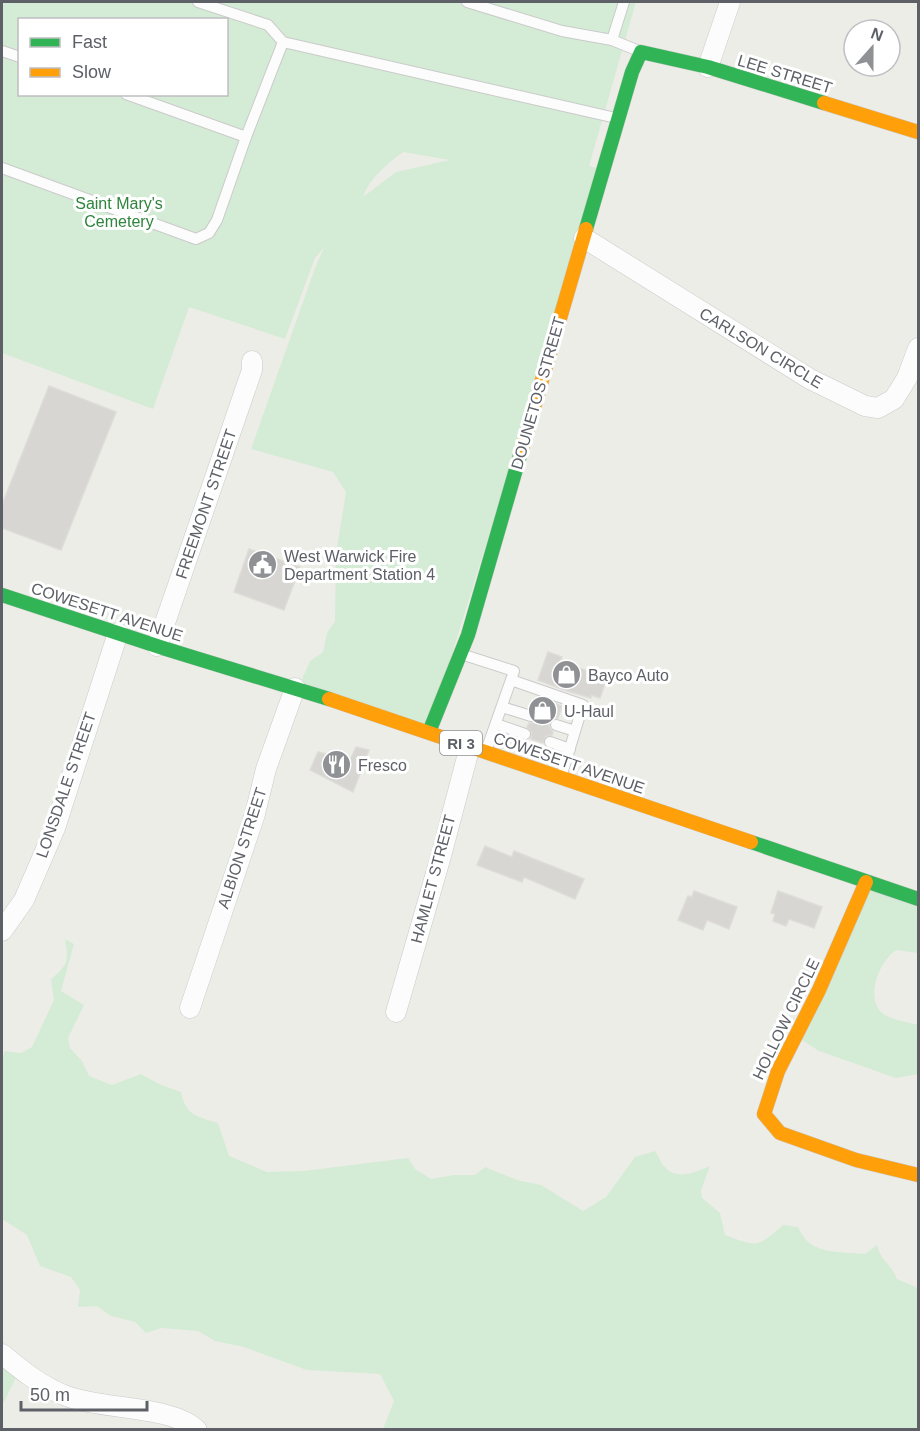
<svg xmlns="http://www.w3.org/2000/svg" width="920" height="1431" font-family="Arial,sans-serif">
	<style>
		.green { fill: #d4ebd5; fill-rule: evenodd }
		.building { fill: #d7d6d3; stroke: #dddcd7; stroke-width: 1.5 }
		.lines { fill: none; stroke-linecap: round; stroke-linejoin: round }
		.lane-casing { stroke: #cacbca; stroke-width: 12 }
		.street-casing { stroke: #cacbca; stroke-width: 21 }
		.fast-casing { stroke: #cacaca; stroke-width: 15 }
		.slow-casing { stroke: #cacaca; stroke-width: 15 }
		.lane { stroke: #fcfcfc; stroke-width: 10 }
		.street { stroke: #fcfcfc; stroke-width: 20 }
		.fast { stroke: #30b455; stroke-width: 14 }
		.slow { stroke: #ff9f0a; stroke-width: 14 }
		.labels { text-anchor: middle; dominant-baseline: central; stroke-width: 6; stroke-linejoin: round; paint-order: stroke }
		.shield { fill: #fff; stroke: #8e9095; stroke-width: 1.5 }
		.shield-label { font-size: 15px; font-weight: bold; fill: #5d6067 }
		.street-label { font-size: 16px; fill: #5d6067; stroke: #fff }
		.park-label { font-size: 16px; fill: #2e843c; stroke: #fff }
		.poi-label { font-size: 16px; fill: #5d6067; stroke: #fff; text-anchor: start }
	</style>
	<rect width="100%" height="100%" fill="#edede8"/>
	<g class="green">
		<path d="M2,2H636L589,166L603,170L427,734L296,693L310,661L323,652L327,633L335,621L336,554L346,492L333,472L251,449L315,268L324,248L315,258L285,339L189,307L153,409L2,353ZM20,20H226V94H20ZM403,152L450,160L396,172L363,197C369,179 389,162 403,152Z"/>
		<path d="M865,884L918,898V953L896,950C879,962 865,997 882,1013C890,1020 908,1022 918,1025V1074L896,1078L819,1051L796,1036Z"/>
		<path d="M65,939L74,944L61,991L84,1005L68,1038L70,1048L82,1061L89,1076L112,1085L141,1074L159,1084L181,1092C185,1115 198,1117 218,1123L229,1156L267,1172L304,1171L408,1158L415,1169L431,1179L454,1175H475L485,1167L517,1180L541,1185L583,1211L606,1197L635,1157L655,1151C659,1155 660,1163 665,1167C677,1181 696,1172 710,1166L701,1190L702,1198L720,1213L725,1235C757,1247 757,1248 783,1225L798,1227C810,1256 838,1251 865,1254L877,1245C881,1262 891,1263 897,1279L918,1288V1429H383L394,1401L380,1374L307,1370L244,1347L215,1341L198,1331L161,1328L146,1333L135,1322L111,1316L97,1306L78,1307L80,1290L71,1277L40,1266L27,1235L2,1219V1059L5,1051L21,1053L32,1047L54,1000L51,979C68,965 69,961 65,939Z"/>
		<path d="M2,1350L22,1365L2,1406Z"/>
	</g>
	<g class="building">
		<path d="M49,386L116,412L61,550L2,528V505Z"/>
		<path d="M249,549L300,567L284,610L234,592Z"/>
		<path d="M548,652L562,657L560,662L607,677L600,698L591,695V698L567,691L538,680Z"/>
		<path d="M537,697L562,706L558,718H554L549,722V727L553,732L552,735L546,736L543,743L531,739L532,732L527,727L529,723H533L538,719V714L533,709Z"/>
		<path d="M356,747L369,750L353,792L310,770L318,752L350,760Z"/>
		<path d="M485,846L512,857L514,851L584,879L575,899L524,877L522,882L477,865Z"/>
		<path d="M694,891L737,907L729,929L707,920L703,930L678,920L688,896L692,897Z"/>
		<path d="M778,891L822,907L814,928L789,919L786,926L773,921L775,914L771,913Z"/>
	</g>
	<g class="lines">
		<defs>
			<g id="lane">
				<path d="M198,2L268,25L283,42L616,118"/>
				<path d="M467,2L562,31L612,40L624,2"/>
				<path d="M612,40L639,51"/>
				<path d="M2,51L20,57"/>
				<path d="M126,94L246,137"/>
				<path d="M2,168L196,239L209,233L217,220L246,137L283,42"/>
				<path d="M461,654L514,671L511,680"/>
				<path d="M502,707L531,716"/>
				<path d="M496,724L525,734"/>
				<path d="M556,725L575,731"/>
				<path d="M550,742L570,749"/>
				<path d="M487,748L511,680L583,705L562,774"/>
			</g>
			<g id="street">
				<path d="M708,67L730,2"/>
				<path d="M584,238L810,379L865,406L878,408L894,399L907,378L918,348"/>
				<path d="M157,646L252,370V361"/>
				<path d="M2,931L24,900L55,828L118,633"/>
				<path d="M190,1008L255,814L266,769L295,688"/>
				<path d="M396,1012L441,856L470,746"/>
				<path d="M2,1354C20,1369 41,1386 64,1395C99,1410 172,1405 197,1430"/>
			</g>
			<g id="fast">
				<path d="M586,229L632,72L641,52L708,67L824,103"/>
				<path d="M2,595L166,649L329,699"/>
				<path d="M429,732L468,635L521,452"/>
				<path d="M751,842L918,899"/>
			</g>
			<g id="slow">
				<path d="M824,103L918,132"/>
				<path d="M521,452L586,229"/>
				<path d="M329,699L751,842"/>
				<path d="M866,882L819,990L778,1071L764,1114L780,1133L856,1160L918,1175"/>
			</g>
		</defs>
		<use href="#lane" class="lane-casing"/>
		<use href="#street" class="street-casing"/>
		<use href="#fast" class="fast-casing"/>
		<use href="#slow" class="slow-casing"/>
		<use href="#lane" class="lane"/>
		<use href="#street" class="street"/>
		<use href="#fast" class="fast"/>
		<use href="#slow" class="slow"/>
	</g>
	<defs>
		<symbol id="civic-disc" viewBox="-11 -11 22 22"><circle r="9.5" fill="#8f9194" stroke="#fff"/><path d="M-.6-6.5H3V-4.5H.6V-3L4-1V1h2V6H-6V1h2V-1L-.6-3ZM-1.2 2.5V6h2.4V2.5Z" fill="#fff"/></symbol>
		<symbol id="shop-disc" viewBox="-11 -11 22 22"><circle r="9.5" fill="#8f9194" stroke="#fff"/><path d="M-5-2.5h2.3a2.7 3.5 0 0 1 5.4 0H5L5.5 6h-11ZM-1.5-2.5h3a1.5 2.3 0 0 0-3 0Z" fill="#fff"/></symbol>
		<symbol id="restaurant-disc" viewBox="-11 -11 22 22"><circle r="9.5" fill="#8f9194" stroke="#fff"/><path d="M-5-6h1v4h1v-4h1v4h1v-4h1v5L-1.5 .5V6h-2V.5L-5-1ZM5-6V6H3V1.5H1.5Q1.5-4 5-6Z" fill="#fff"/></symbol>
	</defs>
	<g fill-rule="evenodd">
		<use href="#civic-disc" x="246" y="548" width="33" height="33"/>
		<use href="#shop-disc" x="550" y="658" width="33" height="33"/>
		<use href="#shop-disc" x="526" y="694" width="33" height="33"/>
		<use href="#restaurant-disc" x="320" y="748" width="33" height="33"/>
	</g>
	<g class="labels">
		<rect class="shield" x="440" y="731" width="42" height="24" rx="4.5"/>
		<g class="shield-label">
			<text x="461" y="743">RI 3</text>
		</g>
		<g class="street-label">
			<text transform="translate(785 74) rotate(17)">LEE STREET</text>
			<text transform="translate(761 348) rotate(31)">CARLSON CIRCLE</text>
			<text transform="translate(538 393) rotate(-74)">DOUNETOS STREET</text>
			<text transform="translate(206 504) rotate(-71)">FREEMONT STREET</text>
			<text transform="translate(107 612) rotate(18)">COWESETT AVENUE</text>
			<text transform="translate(569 763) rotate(19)">COWESETT AVENUE</text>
			<text transform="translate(66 785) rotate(-71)">LONSDALE STREET</text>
			<text transform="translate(242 848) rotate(-72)">ALBION STREET</text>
			<text transform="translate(433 879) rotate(-75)">HAMLET STREET</text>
			<text transform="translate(786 1019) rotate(-64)">HOLLOW CIRCLE</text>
		</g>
		<g class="park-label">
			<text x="119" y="203">Saint Mary's<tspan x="119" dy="18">Cemetery</tspan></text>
		</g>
		<g class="poi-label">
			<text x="284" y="556">West Warwick Fire<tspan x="284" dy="18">Department Station 4</tspan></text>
			<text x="588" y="675">Bayco Auto</text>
			<text x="564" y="711">U-Haul</text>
			<text x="358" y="765">Fresco</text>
		</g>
	</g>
	<rect width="920" height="1431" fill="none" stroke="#5d6067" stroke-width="6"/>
	<rect x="18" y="18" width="210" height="78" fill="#ffffff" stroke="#bebfc2" stroke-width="1.5"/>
	<rect x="30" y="38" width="30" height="9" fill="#30b455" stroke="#bebfc2" stroke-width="1.5"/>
	<text x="72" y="48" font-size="18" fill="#5d6067">Fast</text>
	<rect x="30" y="68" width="30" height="9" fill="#ff9f0a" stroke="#bebfc2" stroke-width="1.5"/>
	<text x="72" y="78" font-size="18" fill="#5d6067">Slow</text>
	<g transform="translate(872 48) rotate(21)"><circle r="28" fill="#ffffff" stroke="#bebfc2" stroke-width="1.5"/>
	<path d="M0-4.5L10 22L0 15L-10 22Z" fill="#8f9194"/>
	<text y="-9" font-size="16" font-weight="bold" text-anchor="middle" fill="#5d6067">N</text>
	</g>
	<path d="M21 1401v9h126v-9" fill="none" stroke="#5d6067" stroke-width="3"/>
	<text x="30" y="1401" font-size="18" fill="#5d6067" stroke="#ffffff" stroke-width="4.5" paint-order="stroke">50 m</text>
</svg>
